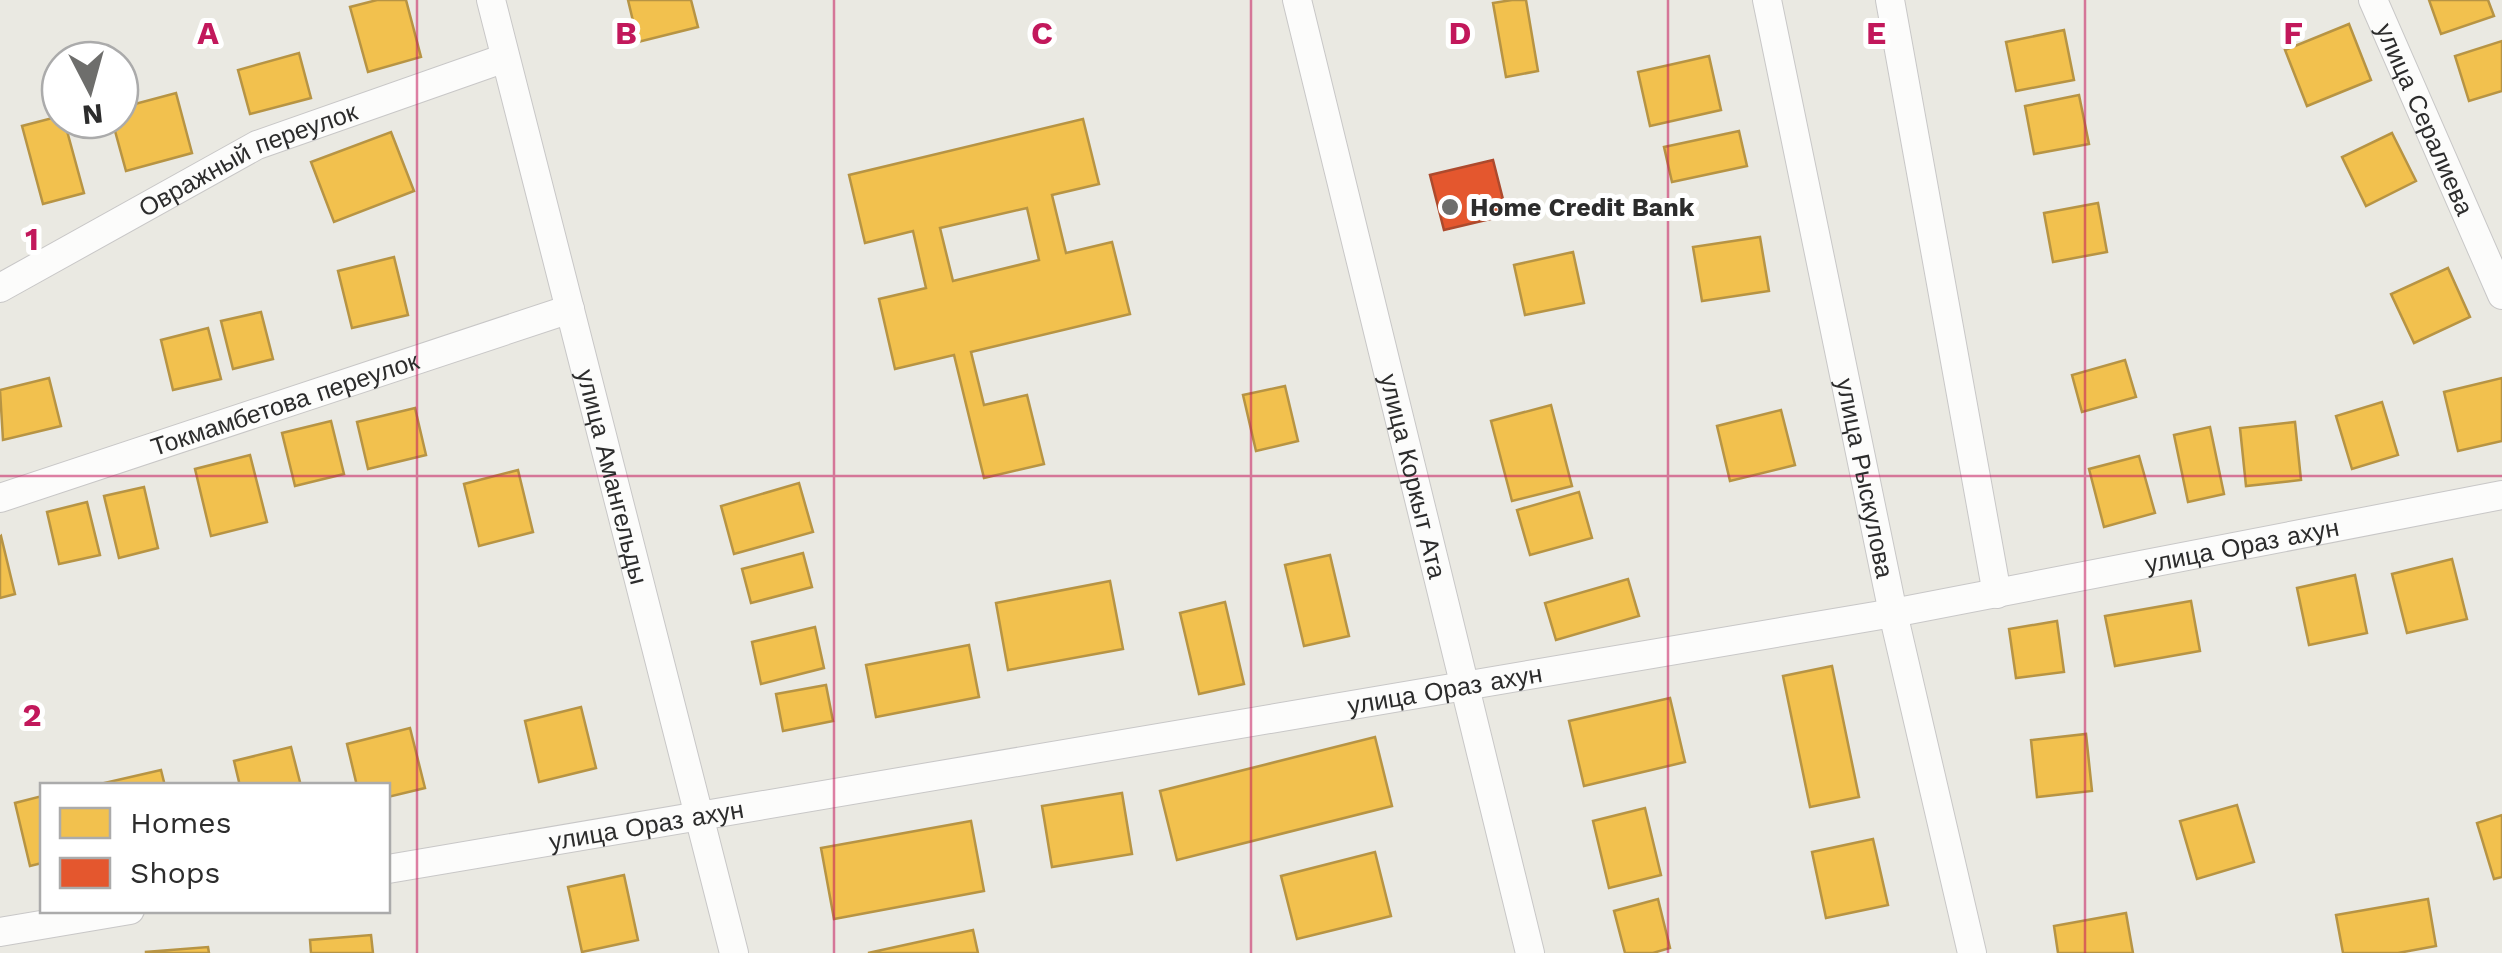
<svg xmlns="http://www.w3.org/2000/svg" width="2502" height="953" font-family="'Work Sans',sans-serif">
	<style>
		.homes { fill: #f2c14e; stroke: #b79444; stroke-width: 2.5; fill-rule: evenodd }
		.shops { fill: #e4572e; stroke: #ad4a2d; stroke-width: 2.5 }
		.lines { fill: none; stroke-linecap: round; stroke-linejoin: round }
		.street-casing { stroke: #c8c7c7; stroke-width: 30 }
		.street { stroke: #fcfcfb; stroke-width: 28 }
		.grid { fill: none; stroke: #c2185b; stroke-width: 2.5; stroke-opacity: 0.55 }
		.poi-dot { fill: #6e6e6c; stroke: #fff; stroke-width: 4 }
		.labels { text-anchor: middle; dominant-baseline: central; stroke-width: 10; stroke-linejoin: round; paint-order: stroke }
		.street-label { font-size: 25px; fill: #2c2c2c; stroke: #fff }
		.poi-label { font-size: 25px; font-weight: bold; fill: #2c2c2c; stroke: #fff; text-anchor: start }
		.grid-label { font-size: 32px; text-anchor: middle; font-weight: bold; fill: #c2185b; stroke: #fff; stroke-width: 10; stroke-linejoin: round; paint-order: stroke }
	</style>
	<rect width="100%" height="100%" fill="#eae9e2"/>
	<g class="homes">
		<path d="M377,0H406L421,57L368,72L350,7Z"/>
		<path d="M628,0H691L698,27L638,42Z"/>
		<path d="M1512,0H1526L1538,71L1506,77L1493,3Z"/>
		<path d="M2429,0H2488L2494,16L2441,34Z"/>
		<path d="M2349,24L2371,80L2307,106L2285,50Z"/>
		<path d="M2064,30L2074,80L2016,91L2006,42Z"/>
		<path d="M2502,41V91L2469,101L2455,56Z"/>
		<path d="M299,53L311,98L250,114L238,70Z"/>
		<path d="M1709,56L1721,110L1650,126L1638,72Z"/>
		<path d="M176,93L192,153L126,171L112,120H120V108Z"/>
		<path d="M2079,95L2089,144L2034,154L2025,106Z"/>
		<path d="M60,116V120H64L84,193L43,204L22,126Z"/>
		<path d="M1083,119L1099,184L1052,195L1066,253L1112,242L1130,314L971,352L984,405L1027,395L1044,464L984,478L954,355L895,369L879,299L926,288L913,231L865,243L849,175ZM1027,208L1039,260L953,281L940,228Z"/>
		<path d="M1739,131L1747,166L1672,182L1664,147Z"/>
		<path d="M391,132L414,191L334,222L311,162Z"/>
		<path d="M2392,133L2416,181L2366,206L2342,157Z"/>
		<path d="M2098,203L2107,252L2053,262L2044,213Z"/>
		<path d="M1760,237L1769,291L1702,301L1693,247Z"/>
		<path d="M1573,252L1584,303L1525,315L1514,265Z"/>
		<path d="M394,257L408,315L352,328L338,271Z"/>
		<path d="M2448,268L2470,317L2414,343L2391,294Z"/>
		<path d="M261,312L273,359L233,369L221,321Z"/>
		<path d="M208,328L221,379L173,390L161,340Z"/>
		<path d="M2125,360L2136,397L2082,412L2072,375Z"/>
		<path d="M49,378L61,426L3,440L0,390Z"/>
		<path d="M2502,378V441L2458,451L2444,392Z"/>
		<path d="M1285,386L1298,441L1256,451L1243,395Z"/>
		<path d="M2382,402L2398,455L2352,469L2336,416Z"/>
		<path d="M1551,405L1572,486L1512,501L1491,421Z"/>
		<path d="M415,408L426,455L368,469L357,422Z"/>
		<path d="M1781,410L1795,465L1730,481L1717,426Z"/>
		<path d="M331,421L344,474L295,486L282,433Z"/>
		<path d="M2295,422L2301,480L2246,486L2240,428Z"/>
		<path d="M2210,427L2224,494L2188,502L2174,435Z"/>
		<path d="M250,455L267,522L211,536L195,469Z"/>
		<path d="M2139,456L2155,513L2104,527L2089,469Z"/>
		<path d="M518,470L533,532L479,546L464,484Z"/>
		<path d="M799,483L813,532L734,554L721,506Z"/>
		<path d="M144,487L158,548L119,558L104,496Z"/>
		<path d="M1579,492L1592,538L1530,555L1517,510Z"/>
		<path d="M87,502L100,555L59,564L47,512Z"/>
		<path d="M1,536L15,594L0,598V537Z"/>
		<path d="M803,553L812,587L751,603L742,569Z"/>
		<path d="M1330,555L1349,636L1304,646L1285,565Z"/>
		<path d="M2452,559L2467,619L2407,633L2392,574Z"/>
		<path d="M2355,575L2367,633L2309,645L2297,588Z"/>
		<path d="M1628,579L1639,616L1556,640L1545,603Z"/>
		<path d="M1110,581L1123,649L1008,670L996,603Z"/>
		<path d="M2191,601L2200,651L2115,666L2105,616Z"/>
		<path d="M1225,602L1244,684L1199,694L1180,613Z"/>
		<path d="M2057,621L2064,672L2016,678L2009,629Z"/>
		<path d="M815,627L824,668L761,684L752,642Z"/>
		<path d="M969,645L979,697L876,717L866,665Z"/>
		<path d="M1832,666L1859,797L1810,807L1783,676Z"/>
		<path d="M826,685L833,721L783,731L776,694Z"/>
		<path d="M1670,698L1685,762L1584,786L1569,721Z"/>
		<path d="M581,707L596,768L539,782L525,721Z"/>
		<path d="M410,728L425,788L388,797V786H357L347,744Z"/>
		<path d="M2086,734L2092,791L2037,797L2031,740Z"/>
		<path d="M1375,737L1392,806L1177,860L1160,791Z"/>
		<path d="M291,747L301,786H240L234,761Z"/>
		<path d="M161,770L165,786H100V784Z"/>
		<path d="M1122,793L1132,854L1052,867L1042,806Z"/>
		<path d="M42,796V863L30,866L15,803Z"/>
		<path d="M2237,805L2254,862L2197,879L2180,821Z"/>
		<path d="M1645,808L1661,875L1609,888L1593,821Z"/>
		<path d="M2502,815V877L2494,879L2477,823Z"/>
		<path d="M971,821L984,891L834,919L821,848Z"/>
		<path d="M1873,839L1888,905L1826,918L1812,852Z"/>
		<path d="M1375,852L1391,916L1297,939L1281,876Z"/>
		<path d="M624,875L638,940L582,952L568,887Z"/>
		<path d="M1658,899L1670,948L1653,953H1625L1614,911Z"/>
		<path d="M2428,899L2436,946L2398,953H2343L2336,915Z"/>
		<path d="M2126,913L2133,953H2058L2054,926Z"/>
		<path d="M973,930L978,953H868Z"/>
		<path d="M371,935L373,953H311L310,940Z"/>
		<path d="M208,947L209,953H146V952Z"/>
	</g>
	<path class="shops" d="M1493,160L1507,215L1444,230L1430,175Z"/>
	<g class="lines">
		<defs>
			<g id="street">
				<path id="s1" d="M491,0L734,953"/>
				<path id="s2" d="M1297,0L1530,953"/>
				<path id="s3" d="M1767,0L1893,613L1972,953"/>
				<path d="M1890,0L1997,594"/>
				<path id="s4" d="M2373,0L2502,295"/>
				<path id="s5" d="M0,288L257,145L505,58"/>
				<path id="s6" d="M0,498L570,309"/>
				<path id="s7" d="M388,869L1893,613L2502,495"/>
				<path d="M0,932L130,910"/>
			</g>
		</defs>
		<use href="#street" class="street-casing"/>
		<use href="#street" class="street"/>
	</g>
	<path class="grid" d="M417,0V953M834,0V953M1251,0V953M1668,0V953M2085,0V953M0,476H2502"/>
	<circle class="poi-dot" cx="1450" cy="207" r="10"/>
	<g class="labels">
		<g class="street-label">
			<text stroke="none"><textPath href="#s4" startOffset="130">улица Сералиева</textPath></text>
			<text stroke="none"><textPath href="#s5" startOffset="280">Овражный переулок</textPath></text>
			<text stroke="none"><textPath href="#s6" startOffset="300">Токмамбетова переулок</textPath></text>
			<text stroke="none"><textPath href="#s1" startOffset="492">улица Амангельды</textPath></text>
			<text stroke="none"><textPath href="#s2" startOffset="490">улица Коркыт Ата</textPath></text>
			<text stroke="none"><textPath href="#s3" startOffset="488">улица Рыскулова</textPath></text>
			<text stroke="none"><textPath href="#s7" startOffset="1882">улица Ораз ахун</textPath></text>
			<text stroke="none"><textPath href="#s7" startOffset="1072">улица Ораз ахун</textPath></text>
			<text stroke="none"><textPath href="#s7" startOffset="262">улица Ораз ахун</textPath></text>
		</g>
		<g class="poi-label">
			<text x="1470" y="207">Home Credit Bank</text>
		</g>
	</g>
	<g class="grid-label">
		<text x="208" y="44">A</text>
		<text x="626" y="44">B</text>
		<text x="1042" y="44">C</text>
		<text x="1460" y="44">D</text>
		<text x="1876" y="44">E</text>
		<text x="2293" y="44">F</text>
		<text x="32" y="250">1</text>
		<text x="32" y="726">2</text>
	</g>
	<rect x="40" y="783" width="350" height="130" fill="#ffffff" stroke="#ababab" stroke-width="2.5"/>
	<rect x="60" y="808" width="50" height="30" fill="#f2c14e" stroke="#ababab" stroke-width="2.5"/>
	<text x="130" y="833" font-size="30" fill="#2c2c2c">Homes</text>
	<rect x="60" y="858" width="50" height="30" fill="#e4572e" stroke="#ababab" stroke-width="2.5"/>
	<text x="130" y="883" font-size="30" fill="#2c2c2c">Shops</text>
	<g transform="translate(90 90) rotate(174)"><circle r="48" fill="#ffffff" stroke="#ababab" stroke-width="2.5"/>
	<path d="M0-8L18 38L0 25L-18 38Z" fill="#6e6e6c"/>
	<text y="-15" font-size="28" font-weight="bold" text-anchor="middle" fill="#2c2c2c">N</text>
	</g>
</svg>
